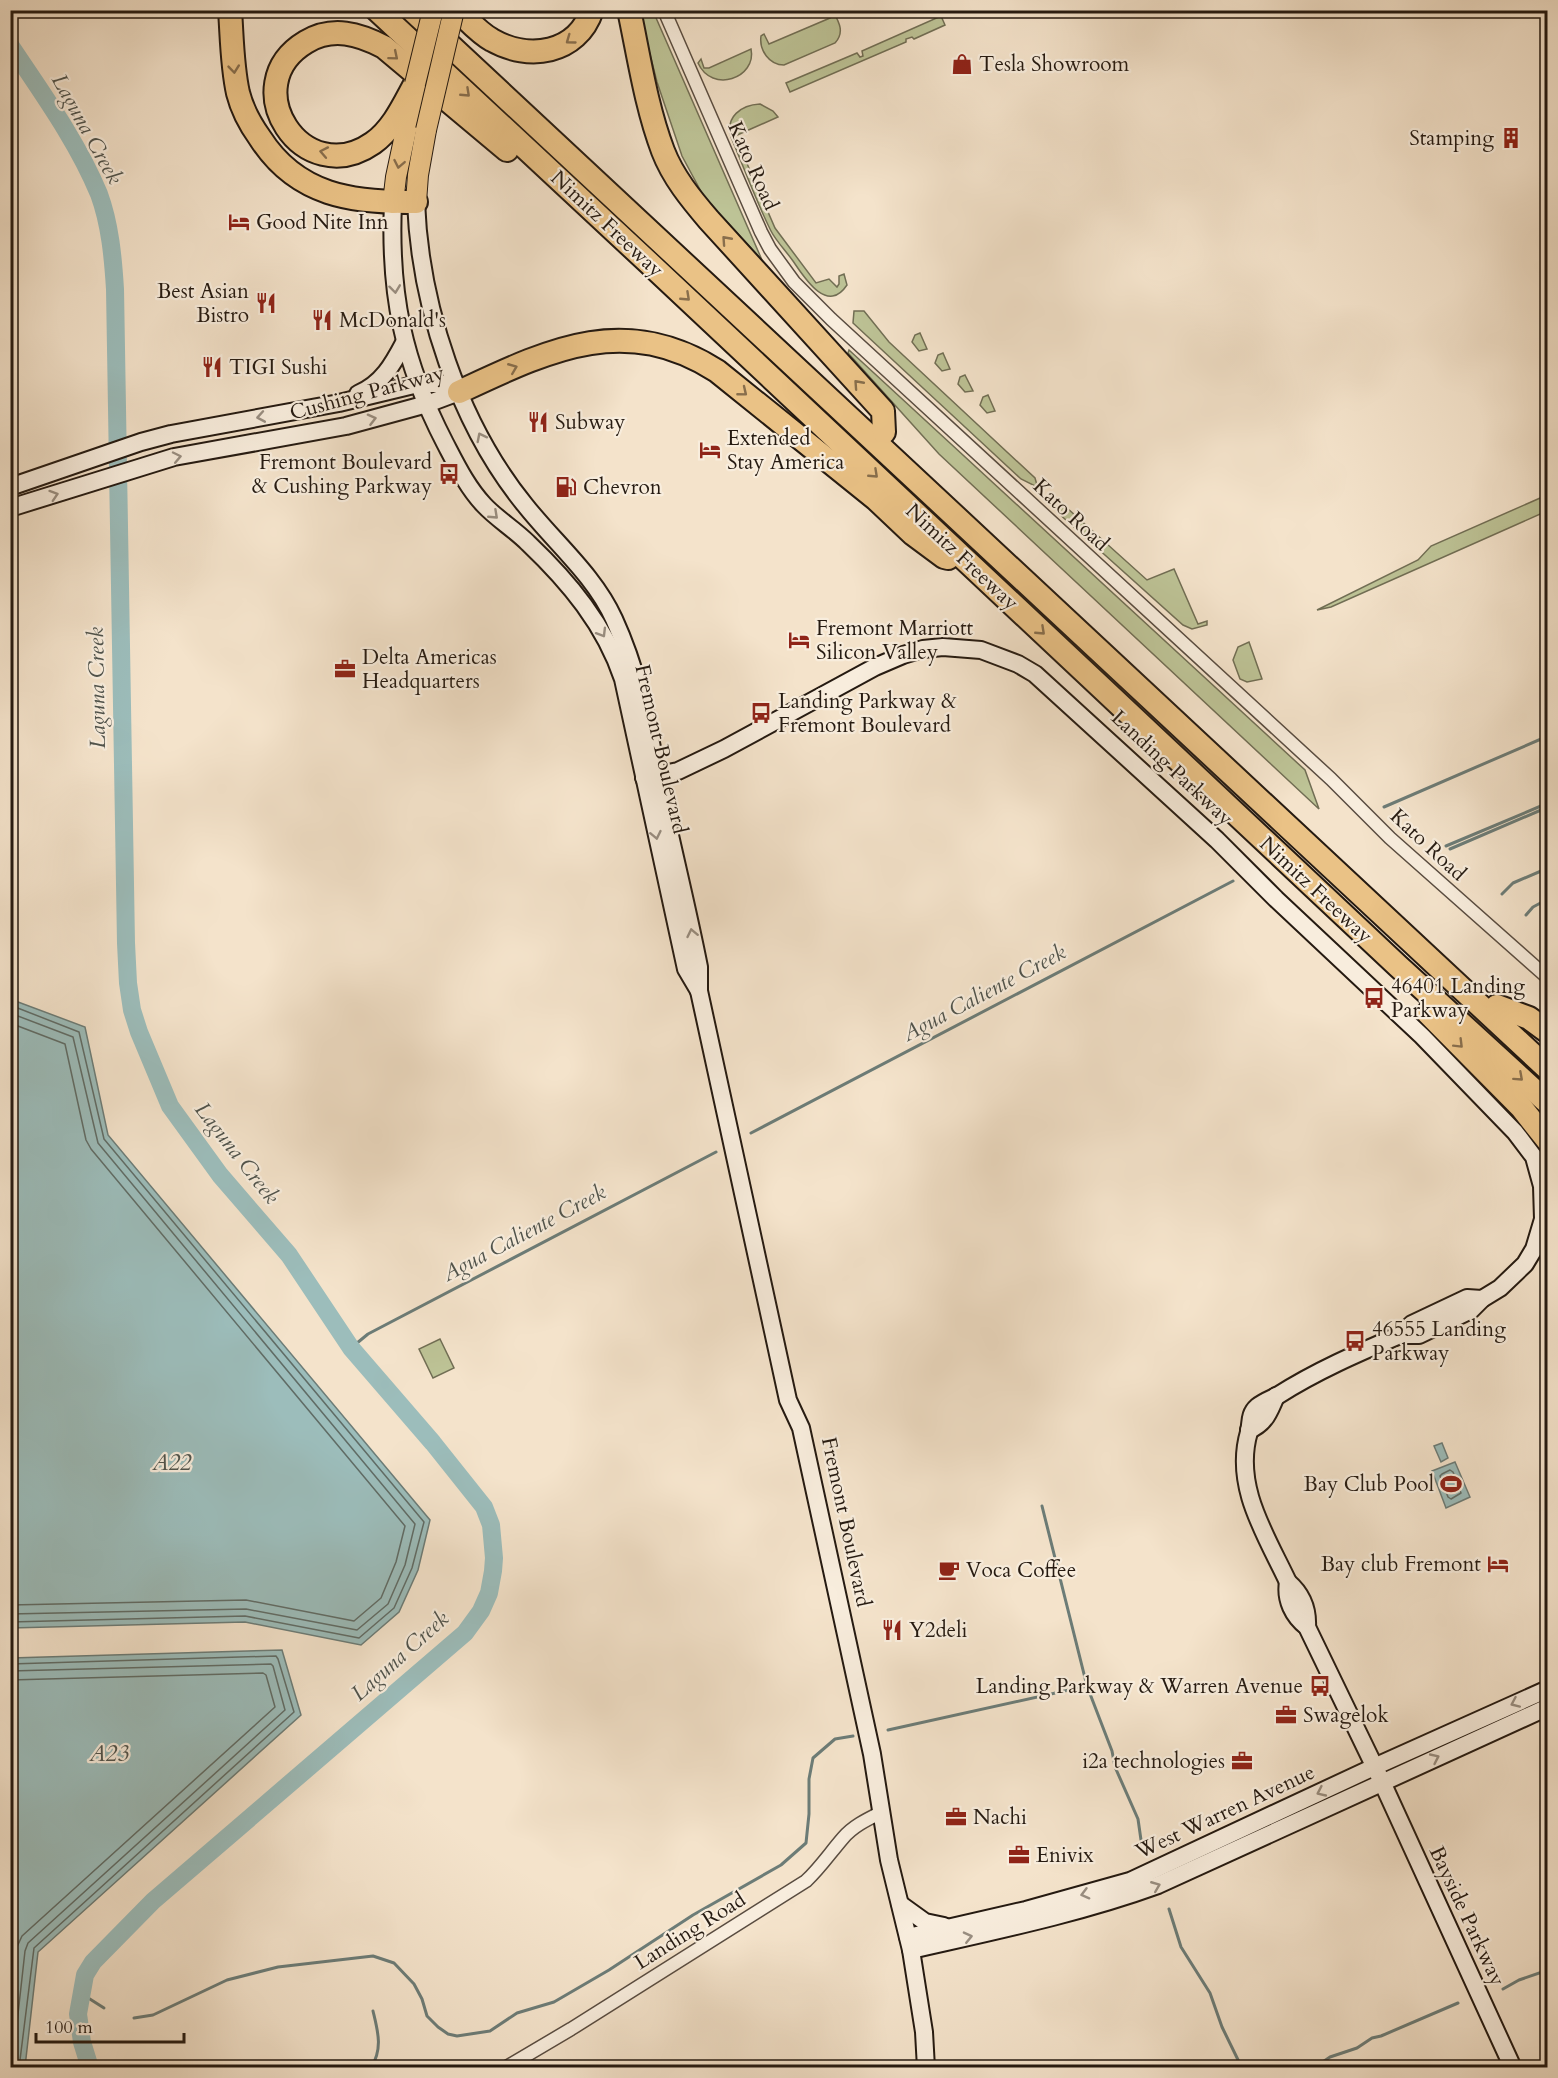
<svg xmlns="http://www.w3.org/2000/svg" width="1558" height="2078" font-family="Cardo,serif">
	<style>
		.green { fill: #bdc396; stroke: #716e54; stroke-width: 1.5 }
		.water { fill: #9cbdbb; stroke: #6c7c77; stroke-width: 1.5 }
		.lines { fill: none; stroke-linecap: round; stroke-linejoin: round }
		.shore { stroke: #606c66; stroke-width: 1.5 }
		.stream { stroke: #6c7c77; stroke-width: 3 }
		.river { stroke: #9cbdbb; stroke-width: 18 }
		.street-casing { stroke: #594c40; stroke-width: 15 }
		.secondary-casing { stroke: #251a11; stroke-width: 20 }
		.primary-casing { stroke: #251a11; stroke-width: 22 }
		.highway-casing { stroke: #251a11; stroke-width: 26 }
		.street { stroke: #f8eddd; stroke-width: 12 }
		.secondary { stroke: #f8eddd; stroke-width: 16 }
		.primary { stroke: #eac286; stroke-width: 20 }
		.highway { stroke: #eac286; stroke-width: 22 }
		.primary-bridge-casing { stroke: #251a11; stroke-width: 22; stroke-linecap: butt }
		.primary-bridge { stroke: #eac286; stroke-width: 20 }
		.oneway { stroke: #886e4c }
		.oneway2 { stroke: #998e81 }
		.labels { text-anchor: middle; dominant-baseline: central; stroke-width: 4.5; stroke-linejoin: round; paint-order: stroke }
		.poi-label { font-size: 21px; fill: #251a11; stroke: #f8eddd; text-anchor: start }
		.street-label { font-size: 21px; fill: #251a11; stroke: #f8eddd }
		.water-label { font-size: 22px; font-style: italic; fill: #4f534c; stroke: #f8eddd }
	</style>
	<rect width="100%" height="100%" fill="#f4e3cb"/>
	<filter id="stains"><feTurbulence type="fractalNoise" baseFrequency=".00333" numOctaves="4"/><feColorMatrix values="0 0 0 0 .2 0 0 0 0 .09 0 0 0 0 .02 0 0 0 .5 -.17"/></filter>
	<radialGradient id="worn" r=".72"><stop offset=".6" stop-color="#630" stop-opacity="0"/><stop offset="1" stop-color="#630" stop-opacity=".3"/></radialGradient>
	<g class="green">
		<path d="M639,11H653L762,260L704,197L682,156L657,82Z"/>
		<path d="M827,11H833C839,22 845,32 835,43L784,65C769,65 759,50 761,36L764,34L769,44L830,18Z"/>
		<path d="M941,16L945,25L914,39L912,37L906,39V42L790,92L786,83L857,53L860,57L863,56L862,51Z"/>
		<path d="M751,49C757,78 712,94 698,63L701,59L704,68H709Z"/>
		<path d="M760,104L773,111L778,117L735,136L775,228L816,283L829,279L837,287L839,284V276L844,274L847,285C827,315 804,277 793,261C786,251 776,241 771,231C756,201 744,168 731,137C725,117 741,105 760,104Z"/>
		<path d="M854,311H864L889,342L1035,478L1037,485L1035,486L1021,479L853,323Z"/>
		<path d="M920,333L927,349L919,351L912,342L915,335Z"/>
		<path d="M849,350L1305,770L1319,809L939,454L848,353Z"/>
		<path d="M943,353L950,369L942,371L935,363L938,355Z"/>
		<path d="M965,375L973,391L965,392L958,384L960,377Z"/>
		<path d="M988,395L995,411L987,413L980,405L983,397Z"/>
		<path d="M1547,495V511L1331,607L1317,610L1418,560L1431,546Z"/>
		<path d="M1056,502L1067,508L1147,580L1174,569L1198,624L1207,621V625L1192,629L1183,625L1057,512Z"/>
		<path d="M1249,642L1262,679L1247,682L1240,679L1233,660L1238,647Z"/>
		<path d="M440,1339L454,1368L433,1378L419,1349Z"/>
	</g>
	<g class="water">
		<path d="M10,999L85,1027L108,1135L430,1520L418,1570L399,1612L361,1645L245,1622L11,1628Z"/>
		<path d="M1442,1443L1448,1458L1441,1462L1434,1446Z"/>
		<path d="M1455,1462L1470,1497L1446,1508L1432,1471Z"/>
		<path d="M282,1650L301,1715L38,1952L25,2067H11V1658Z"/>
	</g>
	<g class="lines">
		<g class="shore">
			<path d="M10,1005L79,1032L104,1139L424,1522L412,1568L394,1608L359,1638L245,1616L10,1622"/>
			<path d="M10,1013L73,1037L98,1143L415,1524L405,1565L388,1604L357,1630L246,1609L10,1614"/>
			<path d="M10,1023L65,1044L86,1140L91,1149L405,1526L396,1562L381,1598L354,1621L246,1600L10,1605"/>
			<path d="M1450,1470L1453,1472L1461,1493L1451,1499L1448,1497L1440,1476L1442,1474Z"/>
			<path d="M10,1664L276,1656L278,1659L294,1712L34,1948L19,2068"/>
			<path d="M10,1671L271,1664L273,1666L285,1710L28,1943L25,1951L12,2068"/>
			<path d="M10,1680L263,1673L266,1675L275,1707L22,1936L16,1949L10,1995"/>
		</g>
		<g class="stream">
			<path d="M1384,807L1548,736"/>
			<path d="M1446,846L1548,803"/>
			<path d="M1450,849L1548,807"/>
			<path d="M1502,894L1513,883L1548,868"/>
			<path d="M1526,915L1533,907L1548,899"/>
			<path d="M751,1133L1233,881"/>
			<path d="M351,1348L368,1334L716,1152"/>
			<path d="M1042,1506L1087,1686"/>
			<path d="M888,1730L1087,1686L1112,1751L1115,1767L1138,1819L1141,1840"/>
			<path d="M1169,1909L1181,1947L1210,1993L1222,2027L1242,2068"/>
			<path d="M1503,1989L1519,1980L1548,1970"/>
			<path d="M82,1994L104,2008"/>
			<path d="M134,2018L153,2015L227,1980L278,1967L373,1956L394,1963L414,1984L422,1999L427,2016L438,2027L448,2034L457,2036L490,2031L517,2013L554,2002L609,1970L693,1915L781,1865L806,1843L809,1814V1779L813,1758L835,1739L853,1736"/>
			<path d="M371,2068C383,2048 378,2032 373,2011"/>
			<path d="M1314,2068L1330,2057L1357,2048L1372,2038L1381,2036L1458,2003"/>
		</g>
		<path class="river" d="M10,45C42,93 77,141 99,194C110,224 113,257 115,289L126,943L128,983L132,1010L139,1032L170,1106L220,1175L289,1255L351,1348L433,1443L484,1507L491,1525L494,1558L493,1571L489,1593L481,1611L465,1633L153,1901L93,1962L85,1975L78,2014L82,2042L90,2068"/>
		<defs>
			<g id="street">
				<path d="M664,10L761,232L770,249L794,282L831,319L1331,779L1390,838L1548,978"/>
				<path d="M505,2068L571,2029L806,1881C820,1868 830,1853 843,1838C853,1826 868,1819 882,1812"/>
			</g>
			<g id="secondary">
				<path d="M416,202C420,306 459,424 525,505C555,543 594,575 614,619C642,680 649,735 662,799C674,855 688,911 699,967V991L788,1400L801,1428L872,1754L889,1860L911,1950L924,2032L926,2068"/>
				<path d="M393,203C389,294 403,362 445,443C456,464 467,487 484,505C497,519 514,529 528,543C569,582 605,625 623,679L686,969L699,991"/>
				<path d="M358,394C382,384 393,364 404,343"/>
				<path d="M10,487L141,442L171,434L339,403L418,384H444L459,392"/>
				<path d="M10,508L174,457L346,426L427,404L459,392"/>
				<path d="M644,778L678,771L724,749L875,667L903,655L923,649L943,647L981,650L1018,664L1035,674L1217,840L1276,899L1422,1036L1515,1132L1534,1157L1542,1186L1543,1219L1534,1249L1525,1264L1500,1288L1482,1299L1471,1310L1419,1335H1400"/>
				<path d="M1249,1430C1265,1424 1270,1411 1276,1396"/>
				<path d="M1288,1582C1285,1600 1293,1616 1307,1627L1382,1782L1513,2068"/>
				<path d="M1307,1627C1308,1609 1302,1594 1288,1582C1266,1535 1233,1486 1249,1432C1251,1423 1249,1414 1257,1407C1263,1402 1271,1399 1277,1396C1316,1371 1358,1353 1400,1335L1412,1324L1467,1298L1482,1299"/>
				<path d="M900,1904L925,1922L944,1926"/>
				<path d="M908,1937L1026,1910L1130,1881L1374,1767L1548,1689"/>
				<path d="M911,1950C994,1931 1078,1914 1158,1885L1548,1707"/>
			</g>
			<g id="primary">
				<path d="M416,202L418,175L426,130"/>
				<path d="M393,203L396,177L414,93"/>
			</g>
			<g id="highway">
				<path d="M230,10C232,38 232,66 238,93C242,109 250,124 260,138C297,196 353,203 416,202"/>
				<path d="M377,10L649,263L1398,966L1548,1103"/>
				<path d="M412,10L1548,1069"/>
				<path d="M457,10C468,20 479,33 492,40C529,61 577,54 592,10"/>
				<path d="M629,10C639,57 646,106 663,151C673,177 691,199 709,220L883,411L884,432"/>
				<path d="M415,84C404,104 393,129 373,143C303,192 234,85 306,42C333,26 359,34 384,47L507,150"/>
				<path d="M459,392C549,350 624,312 717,371L876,499L913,534L944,557L948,558"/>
				<path d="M1497,1006L1529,1018L1548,1032"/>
				<path d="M1428,1013L1521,1107L1548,1141"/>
			</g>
		</defs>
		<use href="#street" class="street-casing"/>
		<use href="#secondary" class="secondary-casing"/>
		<use href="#primary" class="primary-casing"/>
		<use href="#highway" class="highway-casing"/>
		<use href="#street" class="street"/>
		<use href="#secondary" class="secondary"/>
		<use href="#primary" class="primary"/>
		<use href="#highway" class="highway"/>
		<defs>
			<g id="primary-bridge">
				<path d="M415,84L433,10"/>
				<path d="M426,130L454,10"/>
			</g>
		</defs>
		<use href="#primary-bridge" class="primary-bridge-casing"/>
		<use href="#primary-bridge" class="primary-bridge"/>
	</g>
	<defs><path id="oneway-chevron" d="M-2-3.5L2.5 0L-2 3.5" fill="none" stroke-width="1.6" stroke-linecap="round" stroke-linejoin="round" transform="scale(1.5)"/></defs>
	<g class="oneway">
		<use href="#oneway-chevron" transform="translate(570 40) rotate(144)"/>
		<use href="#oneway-chevron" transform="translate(394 56) rotate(40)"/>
		<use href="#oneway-chevron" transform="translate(234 69) rotate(84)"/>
		<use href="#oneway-chevron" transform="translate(466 93) rotate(43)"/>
		<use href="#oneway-chevron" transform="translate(324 152) rotate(-169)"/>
		<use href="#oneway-chevron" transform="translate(399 164) rotate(101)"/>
		<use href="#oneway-chevron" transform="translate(726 240) rotate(-132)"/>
		<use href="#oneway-chevron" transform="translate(686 297) rotate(43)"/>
		<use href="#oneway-chevron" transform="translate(513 368) rotate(-22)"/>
		<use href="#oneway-chevron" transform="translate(858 384) rotate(-132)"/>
		<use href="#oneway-chevron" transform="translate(743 392) rotate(39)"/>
		<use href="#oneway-chevron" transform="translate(874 474) rotate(43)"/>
		<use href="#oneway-chevron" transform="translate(1041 631) rotate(43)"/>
		<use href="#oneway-chevron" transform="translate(1459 1044) rotate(45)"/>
		<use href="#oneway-chevron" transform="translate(1519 1077) rotate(42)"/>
	</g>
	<g class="oneway2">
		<use href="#oneway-chevron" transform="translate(395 289) rotate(83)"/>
		<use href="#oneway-chevron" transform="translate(261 417) rotate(170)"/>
		<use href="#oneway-chevron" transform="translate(372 419) rotate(-14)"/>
		<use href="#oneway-chevron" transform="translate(481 437) rotate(-117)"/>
		<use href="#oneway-chevron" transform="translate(177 457) rotate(-12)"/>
		<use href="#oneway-chevron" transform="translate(54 495) rotate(-18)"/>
		<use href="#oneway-chevron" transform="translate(494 515) rotate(43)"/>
		<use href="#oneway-chevron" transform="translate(602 633) rotate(59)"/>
		<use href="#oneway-chevron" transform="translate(656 835) rotate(78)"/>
		<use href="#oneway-chevron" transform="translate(692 933) rotate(-102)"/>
		<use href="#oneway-chevron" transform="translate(1515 1703) rotate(156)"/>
		<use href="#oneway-chevron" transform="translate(1435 1758) rotate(-25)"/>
		<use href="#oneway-chevron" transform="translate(1321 1792) rotate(155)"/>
		<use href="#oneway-chevron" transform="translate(1156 1886) rotate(-22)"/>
		<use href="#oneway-chevron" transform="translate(1085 1894) rotate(165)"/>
		<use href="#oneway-chevron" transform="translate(968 1937) rotate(-13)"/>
	</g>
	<defs>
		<symbol id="shop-bare" viewBox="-9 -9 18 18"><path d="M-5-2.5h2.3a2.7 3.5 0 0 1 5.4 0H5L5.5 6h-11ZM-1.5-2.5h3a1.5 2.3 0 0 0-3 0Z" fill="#8f2418" stroke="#f8eddd" stroke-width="2.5" paint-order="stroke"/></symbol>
		<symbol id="building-bare" viewBox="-9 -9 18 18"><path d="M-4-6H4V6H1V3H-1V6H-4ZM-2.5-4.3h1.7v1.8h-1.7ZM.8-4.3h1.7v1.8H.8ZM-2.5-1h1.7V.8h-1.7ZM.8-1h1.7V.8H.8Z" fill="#8f2418" stroke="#f8eddd" stroke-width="2.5" paint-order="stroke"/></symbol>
		<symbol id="hotel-bare" viewBox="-9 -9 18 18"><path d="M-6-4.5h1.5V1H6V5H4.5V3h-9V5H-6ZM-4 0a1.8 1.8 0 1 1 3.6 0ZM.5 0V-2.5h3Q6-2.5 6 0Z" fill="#8f2418" stroke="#f8eddd" stroke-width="2.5" paint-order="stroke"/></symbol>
		<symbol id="restaurant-bare" viewBox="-9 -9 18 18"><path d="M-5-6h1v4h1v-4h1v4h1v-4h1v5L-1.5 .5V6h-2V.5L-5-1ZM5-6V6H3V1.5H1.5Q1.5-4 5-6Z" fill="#8f2418" stroke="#f8eddd" stroke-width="2.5" paint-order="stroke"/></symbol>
		<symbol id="bus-bare" viewBox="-9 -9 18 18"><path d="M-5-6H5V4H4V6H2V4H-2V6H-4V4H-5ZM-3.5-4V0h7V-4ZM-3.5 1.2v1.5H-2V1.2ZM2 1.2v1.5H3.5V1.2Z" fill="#8f2418" stroke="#f8eddd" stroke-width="2.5" paint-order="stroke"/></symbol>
		<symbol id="fuel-bare" viewBox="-9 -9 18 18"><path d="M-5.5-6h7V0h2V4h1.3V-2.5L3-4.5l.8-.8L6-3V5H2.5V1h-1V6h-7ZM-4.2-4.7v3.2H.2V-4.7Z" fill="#8f2418" stroke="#f8eddd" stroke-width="2.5" paint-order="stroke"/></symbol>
		<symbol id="office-bare" viewBox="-9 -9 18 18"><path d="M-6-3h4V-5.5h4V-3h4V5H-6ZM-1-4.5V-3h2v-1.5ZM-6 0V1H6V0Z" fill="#8f2418" stroke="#f8eddd" stroke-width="2.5" paint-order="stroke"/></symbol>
		<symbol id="stadium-bare" viewBox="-9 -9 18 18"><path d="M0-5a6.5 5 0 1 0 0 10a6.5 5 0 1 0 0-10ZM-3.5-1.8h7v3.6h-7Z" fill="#8f2418" stroke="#f8eddd" stroke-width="2.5" paint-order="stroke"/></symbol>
		<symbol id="cafe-bare" viewBox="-9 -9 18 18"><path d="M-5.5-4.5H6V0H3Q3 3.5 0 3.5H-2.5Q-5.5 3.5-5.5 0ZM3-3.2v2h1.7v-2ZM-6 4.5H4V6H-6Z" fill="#8f2418" stroke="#f8eddd" stroke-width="2.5" paint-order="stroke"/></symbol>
	</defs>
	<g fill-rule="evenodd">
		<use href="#shop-bare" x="947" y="49" width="30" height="30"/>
		<use href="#building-bare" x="1496" y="123" width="30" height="30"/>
		<use href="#hotel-bare" x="224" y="207" width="30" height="30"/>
		<use href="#restaurant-bare" x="251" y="288" width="30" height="30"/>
		<use href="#restaurant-bare" x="307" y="305" width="30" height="30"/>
		<use href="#restaurant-bare" x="197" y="352" width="30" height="30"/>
		<use href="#restaurant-bare" x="523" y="407" width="30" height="30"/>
		<use href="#hotel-bare" x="695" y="435" width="30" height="30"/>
		<use href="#bus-bare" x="434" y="459" width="30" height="30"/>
		<use href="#fuel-bare" x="551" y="472" width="30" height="30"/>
		<use href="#hotel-bare" x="784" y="625" width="30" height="30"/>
		<use href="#office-bare" x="330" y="654" width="30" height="30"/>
		<use href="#bus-bare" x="746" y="698" width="30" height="30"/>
		<use href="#bus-bare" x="1359" y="983" width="30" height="30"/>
		<use href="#bus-bare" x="1340" y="1326" width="30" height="30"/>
		<use href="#stadium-bare" x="1436" y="1469" width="30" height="30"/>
		<use href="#hotel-bare" x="1483" y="1549" width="30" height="30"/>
		<use href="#cafe-bare" x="934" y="1555" width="30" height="30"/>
		<use href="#restaurant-bare" x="877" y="1615" width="30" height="30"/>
		<use href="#bus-bare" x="1305" y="1671" width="30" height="30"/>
		<use href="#office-bare" x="1271" y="1700" width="30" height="30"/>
		<use href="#office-bare" x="1227" y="1746" width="30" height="30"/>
		<use href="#office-bare" x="941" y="1802" width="30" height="30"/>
		<use href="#office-bare" x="1004" y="1840" width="30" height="30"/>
	</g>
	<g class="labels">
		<g class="poi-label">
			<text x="979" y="64">Tesla Showroom</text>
			<text x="1494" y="138" text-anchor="end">Stamping</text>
			<text x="256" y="222">Good Nite Inn</text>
			<text x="249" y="291" text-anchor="end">Best Asian<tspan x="249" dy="24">Bistro</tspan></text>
			<text x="339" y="320">McDonald's</text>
			<text x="229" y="367">TIGI Sushi</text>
			<text x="555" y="422">Subway</text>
			<text x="727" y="438">Extended<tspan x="727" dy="24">Stay America</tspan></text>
			<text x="432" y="462" text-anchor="end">Fremont Boulevard<tspan x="432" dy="24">&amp; Cushing Parkway</tspan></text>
			<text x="583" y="487">Chevron</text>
			<text x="816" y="628">Fremont Marriott<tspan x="816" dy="24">Silicon Valley</tspan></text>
			<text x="362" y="657">Delta Americas<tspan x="362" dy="24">Headquarters</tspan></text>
			<text x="778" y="701">Landing Parkway &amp;<tspan x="778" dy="24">Fremont Boulevard</tspan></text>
			<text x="1391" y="986">46401 Landing<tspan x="1391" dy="24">Parkway</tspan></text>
			<text x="1372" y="1329">46555 Landing<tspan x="1372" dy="24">Parkway</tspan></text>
			<text x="1434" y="1484" text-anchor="end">Bay Club Pool</text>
			<text x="1481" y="1564" text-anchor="end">Bay club Fremont</text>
			<text x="966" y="1570">Voca Coffee</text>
			<text x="909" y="1630">Y2deli</text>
			<text x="1303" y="1686" text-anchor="end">Landing Parkway &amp; Warren Avenue</text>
			<text x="1303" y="1715">Swagelok</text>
			<text x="1225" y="1761" text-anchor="end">i2a technologies</text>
			<text x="973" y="1817">Nachi</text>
			<text x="1036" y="1855">Enivix</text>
		</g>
		<g class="street-label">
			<text transform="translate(753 166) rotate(66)">Kato Road</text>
			<text transform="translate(607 224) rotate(43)">Nimitz Freeway</text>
			<text transform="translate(367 393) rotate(-15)">Cushing Parkway</text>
			<text transform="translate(1071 515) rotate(43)">Kato Road</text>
			<text transform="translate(962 557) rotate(43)">Nimitz Freeway</text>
			<text transform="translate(661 749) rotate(77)">Fremont Boulevard</text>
			<text transform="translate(1172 768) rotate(43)">Landing Parkway</text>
			<text transform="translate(1428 845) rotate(43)">Kato Road</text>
			<text transform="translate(1316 890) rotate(43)">Nimitz Freeway</text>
			<text transform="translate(846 1522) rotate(78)">Fremont Boulevard</text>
			<text transform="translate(1225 1812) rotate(-25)">West Warren Avenue</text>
			<text transform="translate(1467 1916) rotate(65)">Bayside Parkway</text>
			<text transform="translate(690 1931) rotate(-32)">Landing Road</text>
		</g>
		<g class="water-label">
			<text transform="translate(87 129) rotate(61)">Laguna Creek</text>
			<text transform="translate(97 688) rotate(-91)">Laguna Creek</text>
			<text transform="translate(984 993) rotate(-28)">Agua Caliente Creek</text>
			<text transform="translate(237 1153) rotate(52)">Laguna Creek</text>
			<text transform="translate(524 1233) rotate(-28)">Agua Caliente Creek</text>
			<text x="172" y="1463">A22</text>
			<text transform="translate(400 1656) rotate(-42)">Laguna Creek</text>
			<text x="109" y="1754">A23</text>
		</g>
	</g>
	<rect width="1558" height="2078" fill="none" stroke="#f4e3cb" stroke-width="36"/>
	<rect x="12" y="12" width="1534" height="2054" fill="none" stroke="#251a11" stroke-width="3"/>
	<rect x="18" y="18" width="1522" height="2042" fill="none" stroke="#251a11" stroke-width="1.5"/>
	<path d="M36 2033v9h148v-9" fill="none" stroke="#251a11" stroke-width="3"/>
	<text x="45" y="2033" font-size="18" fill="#251a11" stroke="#f8eddd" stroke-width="4.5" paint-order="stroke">100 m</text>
	<rect width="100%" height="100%" filter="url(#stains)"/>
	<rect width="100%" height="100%" fill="url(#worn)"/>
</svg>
